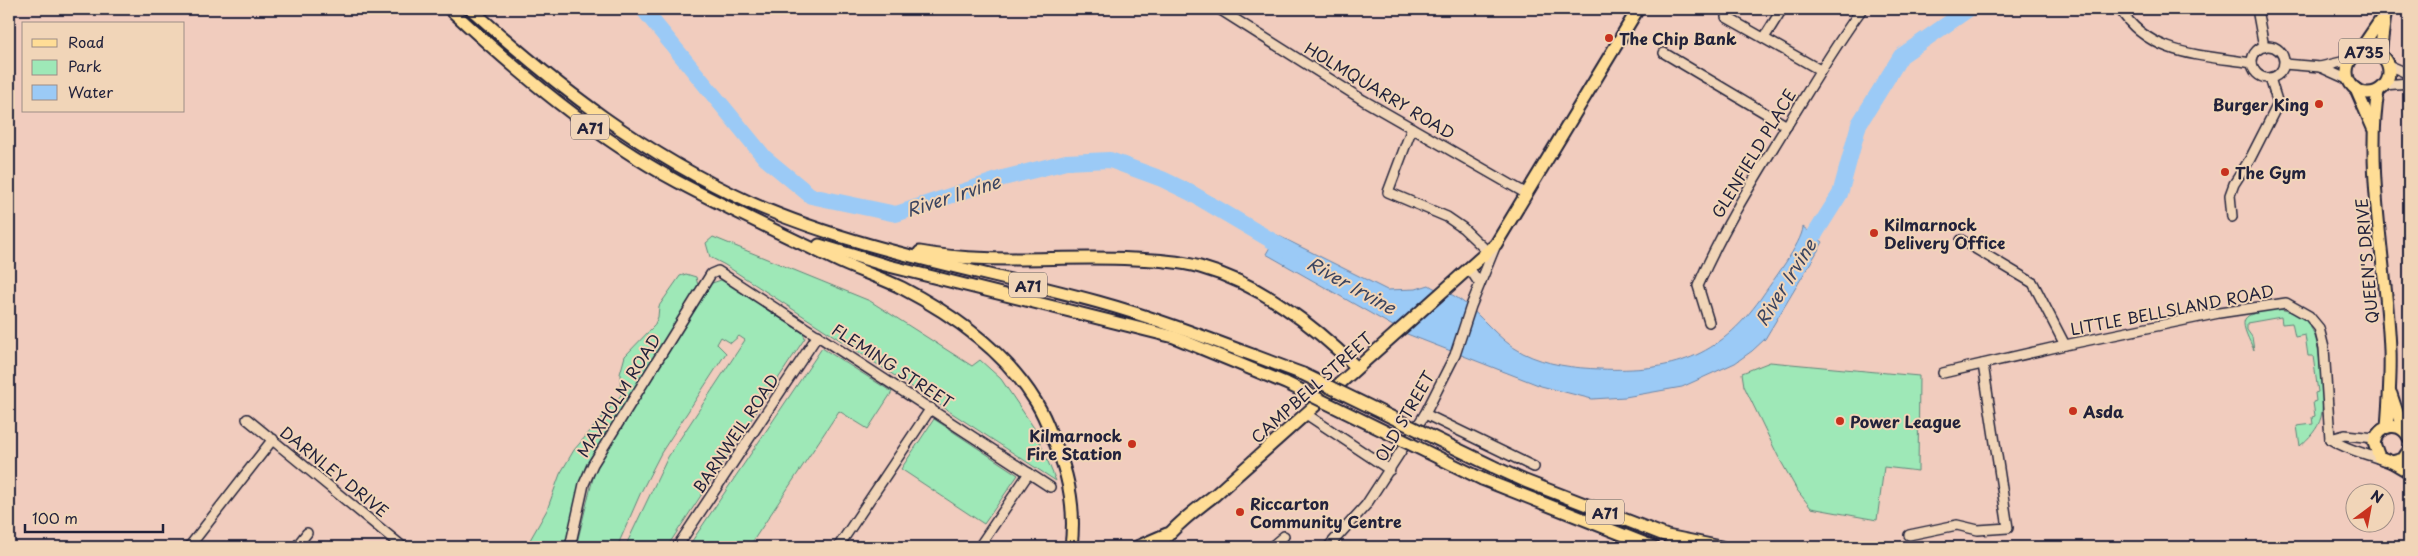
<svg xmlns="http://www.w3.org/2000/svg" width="2418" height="556" font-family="'Playpen Sans',sans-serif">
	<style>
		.green { fill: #9ee8b7; stroke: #608579 }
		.water { fill: #9bcaf6; stroke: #6b87ab }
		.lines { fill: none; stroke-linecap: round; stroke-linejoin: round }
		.river { stroke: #9bcaf6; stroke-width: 16 }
		.minor-casing { stroke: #22223b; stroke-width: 12 }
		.major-casing { stroke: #22223b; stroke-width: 15 }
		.minor { stroke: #f1d5b8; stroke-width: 9 }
		.major { stroke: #ffdd96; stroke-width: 11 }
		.major-bridge-casing { stroke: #22223b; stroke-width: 15; stroke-linecap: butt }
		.major-bridge { stroke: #ffdd96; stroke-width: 11 }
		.poi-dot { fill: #c8321e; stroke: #f1d5b8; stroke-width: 2 }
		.labels { text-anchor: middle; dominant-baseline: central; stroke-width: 4; stroke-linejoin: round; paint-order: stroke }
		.shield { fill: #f1d5b8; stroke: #605860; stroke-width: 1 }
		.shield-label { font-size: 15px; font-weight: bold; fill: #22223b }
		.poi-label { font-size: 16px; font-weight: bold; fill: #22223b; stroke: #f1d5b8; text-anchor: start }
		.street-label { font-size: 16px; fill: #22223b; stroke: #f1d5b8 }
		.water-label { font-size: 18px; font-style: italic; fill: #3a4460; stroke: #f1d5b8 }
	</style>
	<rect width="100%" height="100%" fill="#f1ccbe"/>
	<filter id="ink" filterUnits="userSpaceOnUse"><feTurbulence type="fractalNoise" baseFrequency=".02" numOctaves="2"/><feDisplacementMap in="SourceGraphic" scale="10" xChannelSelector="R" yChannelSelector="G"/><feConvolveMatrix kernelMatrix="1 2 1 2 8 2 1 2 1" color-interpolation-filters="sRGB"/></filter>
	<g filter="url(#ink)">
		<g class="green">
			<path d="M713,237L870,301L972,366L980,360L1001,379L1034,428L1056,481L725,265L710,257L706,243Z"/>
			<path d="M686,274L696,277L698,286L586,465L579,484L565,547H526L547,510L560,474L574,450L621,395L620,374L625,356L654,326L658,317L659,306L680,276Z"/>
			<path d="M721,280L803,333L805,338L667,547H625L668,457L745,340L739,336L731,343L721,337L717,344L726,353L661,453L641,492L617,547H576L595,470L712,283Z"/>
			<path d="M2276,309C2316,312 2318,341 2321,374C2322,388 2324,404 2321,417C2318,429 2309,438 2300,446L2297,426L2313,424L2312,417L2315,416L2313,402L2316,401L2315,393L2318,392L2313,356H2308L2305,335L2295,337L2292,323L2282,324L2281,317L2247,323V330L2252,337L2254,350C2237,316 2240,315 2276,309Z"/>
			<path d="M822,348L892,392L868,429L839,411L749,547H688Z"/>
			<path d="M1770,362L1919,376L1918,471L1884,467L1877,520L1811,508L1797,490L1778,456L1744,386L1742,373Z"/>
			<path d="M934,419L1018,475L984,524L901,469Z"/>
		</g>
		<path class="water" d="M1803,227L1823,242L1765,339L1752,351L1735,363L1682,387L1625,397L1592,399L1541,386L1407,334L1266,254L1277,235L1387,290L1416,289L1429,285C1437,291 1448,292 1456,297C1481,313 1497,340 1523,353C1547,365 1574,368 1600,369C1672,372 1718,358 1761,298C1771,283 1802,243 1803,227Z"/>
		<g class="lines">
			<g class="river">
				<path d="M643,9L765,158L811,196L896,214L1003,178L1066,162L1110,160L1162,179L1191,193L1291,252"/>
				<path d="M1803,253L1840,194L1859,124L1901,56L1969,9"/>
			</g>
			<defs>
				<g id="minor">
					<path d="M1219,9L1363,100L1527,194"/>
					<path d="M2120,9C2149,56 2203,55 2252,63"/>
					<path d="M2257,9L2264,47"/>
					<path d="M1726,17L1820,70"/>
					<path d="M1764,38L1782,9"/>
					<circle cx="2268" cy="62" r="16"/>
					<path d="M1664,53L1787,126"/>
					<path d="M2284,64L2320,67L2350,60"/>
					<path d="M2388,65L2409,74"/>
					<path d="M2320,67L2349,80"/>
					<path d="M2384,85L2409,83"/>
					<path d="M1412,128L1388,192L1447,217L1463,228L1488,252"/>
					<path d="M2232,217L2230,195L2234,184L2250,159L2278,104L2270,78"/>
					<path d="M1961,240L2033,283L2065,345"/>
					<path d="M1470,269L1479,283"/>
					<path d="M1709,322L1698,286C1722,230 1754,179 1786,127C1811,87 1834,47 1862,9"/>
					<path d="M1943,373L2065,345L2219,313L2286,303L2309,316L2319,328L2324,348L2330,439"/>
					<path d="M1306,414L1390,470"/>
					<path d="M1425,414L1534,467"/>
					<path d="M247,419L403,547"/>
					<path d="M2330,439C2347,450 2364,453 2383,460"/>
					<path d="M2330,439L2345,435L2375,438"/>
					<path d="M1909,535L1957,525L1978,530L2008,528L1983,364"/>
					<path d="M189,547L273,439"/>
					<path d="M296,547L307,533"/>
					<path d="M570,547L584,484L593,464L711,274L718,271L1050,487"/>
					<path d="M677,547L818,335"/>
					<path d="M838,547L931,408"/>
					<path d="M979,547L1029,473"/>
					<path d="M1271,547L1284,536"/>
					<path d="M1328,547L1366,505L1425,414L1455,355L1471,306L1495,247"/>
				</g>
				<g id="major">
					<path d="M450,9C520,74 593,136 678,182C729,209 782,234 834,259C856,270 880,277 902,288C954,315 1005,351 1036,402C1042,412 1047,423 1051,434C1068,470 1076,508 1071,547"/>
					<path d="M471,9C558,88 644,154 751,203C862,252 981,270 1098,302C1167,321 1235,349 1303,374"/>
					<circle cx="2368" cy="72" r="21"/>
					<path d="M2358,53L2386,12"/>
					<path d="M2380,54L2385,15"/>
					<path d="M2356,89L2373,128"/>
					<path d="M2378,91C2365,171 2387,268 2390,350C2391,376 2389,401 2387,427"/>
					<path d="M819,245L885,265L1174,337L1288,384"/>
					<path d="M920,252C990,265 1062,255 1133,259C1155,260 1179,261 1200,267C1261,284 1312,324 1356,367"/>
					<path d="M2391,394L2403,430"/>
					<path d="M2409,438C2401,420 2378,424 2374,443L2379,457L2392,462L2403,459L2409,450"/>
					<path d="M2392,462L2409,472"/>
					<path d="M1492,466L1525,481L1667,536L1721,547"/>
					<path d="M1482,479L1654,547"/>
					<path d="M1137,547L1167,534"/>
					<path d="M1158,547C1174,526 1194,511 1215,495L1496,244L1638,9"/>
				</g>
			</defs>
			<use href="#minor" class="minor-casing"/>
			<use href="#major" class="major-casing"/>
			<use href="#minor" class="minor"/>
			<use href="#major" class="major"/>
			<defs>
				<g id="major-bridge">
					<path d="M1303,374L1492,466"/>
					<path d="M1288,384L1482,479"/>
				</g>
			</defs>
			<use href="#major-bridge" class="major-bridge-casing"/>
			<use href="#major-bridge" class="major-bridge"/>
		</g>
	</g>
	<g class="poi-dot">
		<circle cx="1609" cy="38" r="5"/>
		<circle cx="2319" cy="104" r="5"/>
		<circle cx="2225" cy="172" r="5"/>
		<circle cx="1874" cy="233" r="5"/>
		<circle cx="2073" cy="411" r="5"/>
		<circle cx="1840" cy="421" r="5"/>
		<circle cx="1132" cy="444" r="5"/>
		<circle cx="1240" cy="512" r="5"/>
	</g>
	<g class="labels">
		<g class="shield">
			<rect x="2339" y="38.5" width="50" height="25" rx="4"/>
			<rect x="571" y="114.5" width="38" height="25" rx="4"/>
			<rect x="1009" y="272.5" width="38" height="25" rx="4"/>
			<rect x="1586" y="499.5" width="38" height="25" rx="4"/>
		</g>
		<g class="shield-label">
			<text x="2364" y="51">A735</text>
			<text x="590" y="127">A71</text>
			<text x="1028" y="285">A71</text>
			<text x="1605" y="512">A71</text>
		</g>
		<g class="poi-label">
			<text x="1619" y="38">The Chip Bank</text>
			<text x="2309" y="104" text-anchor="end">Burger King</text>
			<text x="2235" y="172">The Gym</text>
			<text x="1884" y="224">Kilmarnock<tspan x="1884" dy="18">Delivery Office</tspan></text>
			<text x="2083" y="411">Asda</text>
			<text x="1850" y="421">Power League</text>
			<text x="1122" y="435" text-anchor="end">Kilmarnock<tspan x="1122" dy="18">Fire Station</tspan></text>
			<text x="1250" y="503">Riccarton<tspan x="1250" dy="18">Community Centre</tspan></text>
		</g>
		<g class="street-label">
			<text transform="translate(1380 90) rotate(31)">HOLMQUARRY ROAD</text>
			<text transform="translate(1753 153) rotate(-59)">GLENFIELD PLACE</text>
			<text transform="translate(2366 261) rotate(-95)">QUEEN'S DRIVE</text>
			<text transform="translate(2172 309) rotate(-11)">LITTLE BELLSLAND ROAD</text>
			<text transform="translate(893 365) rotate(33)">FLEMING STREET</text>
			<text transform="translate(1311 387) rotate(-42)">CAMPBELL STREET</text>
			<text transform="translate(618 395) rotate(-58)">MAXHOLM ROAD</text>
			<text transform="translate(1404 416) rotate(-60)">OLD STREET</text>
			<text transform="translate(735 433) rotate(-56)">BARNWEIL ROAD</text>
			<text transform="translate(335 471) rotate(39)">DARNLEY DRIVE</text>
		</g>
		<g class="water-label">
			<text transform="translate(953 195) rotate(-18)">River Irvine</text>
			<text transform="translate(1785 282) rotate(-58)">River Irvine</text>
			<text transform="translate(1352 285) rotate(29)">River Irvine</text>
		</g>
	</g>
	<rect width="2418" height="556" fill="none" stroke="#f1d5b8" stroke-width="30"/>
	<rect x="15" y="15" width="2388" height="526" fill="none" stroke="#22223b" stroke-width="2" filter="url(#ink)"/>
	<rect x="22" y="22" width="162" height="90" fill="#f1d5b8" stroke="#9e8d86"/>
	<rect x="32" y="39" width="25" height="8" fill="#ffdd96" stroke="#9e8d86"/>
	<text x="68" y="48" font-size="15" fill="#22223b">Road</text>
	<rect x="32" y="60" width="25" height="15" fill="#9ee8b7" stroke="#9e8d86"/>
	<text x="68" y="72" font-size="15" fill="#22223b">Park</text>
	<rect x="32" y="85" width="25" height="15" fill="#9bcaf6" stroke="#9e8d86"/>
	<text x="68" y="98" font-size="15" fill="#22223b">Water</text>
	<g transform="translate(2370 508) rotate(32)"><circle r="24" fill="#f1d5b8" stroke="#9e8d86"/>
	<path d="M0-4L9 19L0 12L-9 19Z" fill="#c8321e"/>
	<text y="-8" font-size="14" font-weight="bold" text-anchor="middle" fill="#22223b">N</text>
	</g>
	<path d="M25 524v8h138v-8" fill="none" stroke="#22223b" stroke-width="2.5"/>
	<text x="32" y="524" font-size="15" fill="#22223b" stroke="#f1d5b8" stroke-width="4" paint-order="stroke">100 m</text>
</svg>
